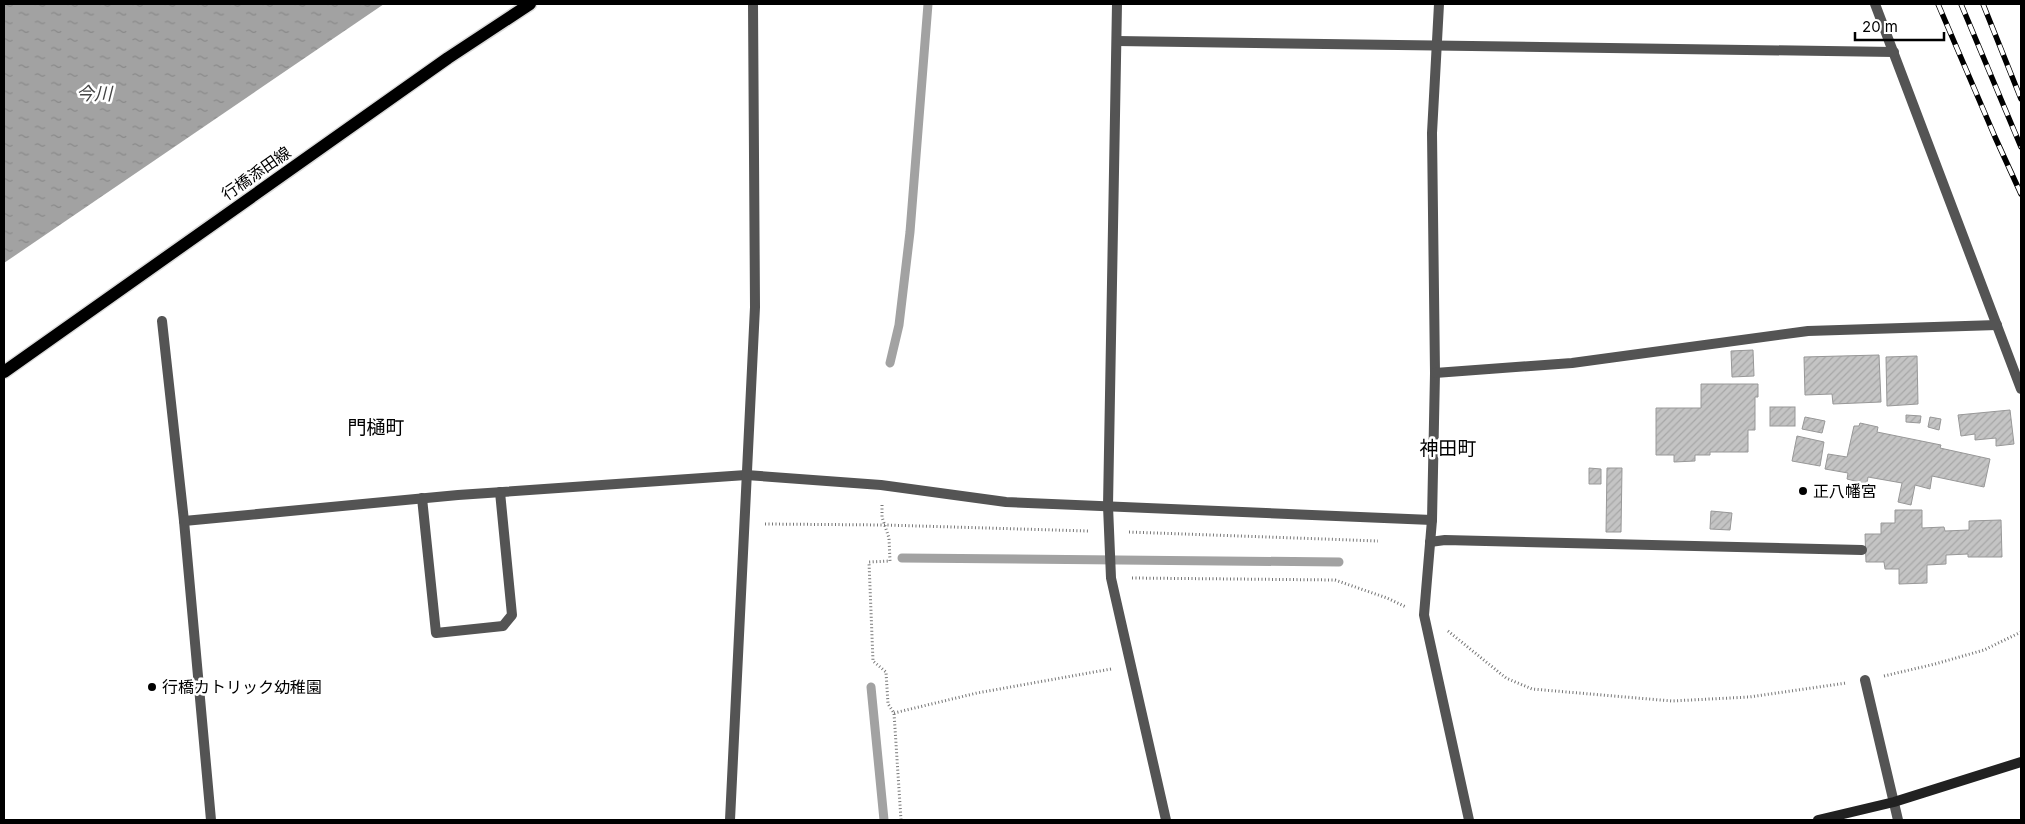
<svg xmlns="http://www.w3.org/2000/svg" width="2025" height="824" font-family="Inter,'Noto Sans JP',sans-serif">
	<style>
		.water { fill: url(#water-ripples) }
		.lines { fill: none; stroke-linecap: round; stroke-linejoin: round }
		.stream { stroke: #a2a2a2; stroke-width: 9 }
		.building { fill: url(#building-hatch); stroke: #989898 }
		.primary-casing { stroke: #dbdbdb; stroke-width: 15 }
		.path { stroke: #767676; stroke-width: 3; stroke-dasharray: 1 2.5; stroke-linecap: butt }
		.lane { stroke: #545454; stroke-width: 10 }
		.street { stroke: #545454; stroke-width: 10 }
		.secondary { stroke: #212121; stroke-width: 10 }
		.primary { stroke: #000; stroke-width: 12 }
		.rail-casing { stroke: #000; stroke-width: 5.5 }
		.rail { stroke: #fff; stroke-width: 4; stroke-dasharray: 11; stroke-linecap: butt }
		.poi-dot { fill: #000; stroke: #fff; stroke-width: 2 }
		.labels { text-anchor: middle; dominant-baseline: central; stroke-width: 5; stroke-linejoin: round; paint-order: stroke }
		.street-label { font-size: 16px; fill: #000; stroke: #fff }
		.poi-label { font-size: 16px; fill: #000; stroke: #fff; text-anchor: start }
		.water-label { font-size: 18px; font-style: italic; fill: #434343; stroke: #fff }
		.quarter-label { font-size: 19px; fill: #000; stroke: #fff }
	</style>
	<defs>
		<pattern id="water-ripples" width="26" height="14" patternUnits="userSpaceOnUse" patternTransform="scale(1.25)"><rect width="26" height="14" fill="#a2a2a2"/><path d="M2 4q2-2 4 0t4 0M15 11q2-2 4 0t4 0" fill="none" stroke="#8a8a8a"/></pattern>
		<pattern id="building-hatch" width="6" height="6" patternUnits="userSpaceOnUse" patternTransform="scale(1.25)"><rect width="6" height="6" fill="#c4c4c4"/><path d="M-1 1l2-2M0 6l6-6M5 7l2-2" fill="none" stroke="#a7a7a7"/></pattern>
	</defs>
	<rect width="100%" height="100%" fill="#fff"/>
	<path class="water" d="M4,4H384L4,263Z"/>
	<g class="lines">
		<g class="stream">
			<path d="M890,363L899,325L910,232L928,4"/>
			<path d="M902,558L1339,562"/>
			<path d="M871,687L884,820"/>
		</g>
	</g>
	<g class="building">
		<path d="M1753,350L1754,376L1732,377L1731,351Z"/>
		<path d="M1879,355L1881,402L1833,404L1832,394L1805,395L1804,357Z"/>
		<path d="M1917,356L1918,404L1887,406L1886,357Z"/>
		<path d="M1701,384H1758V397H1755V430H1748V452H1710V455H1695V461L1674,462V455H1656V408H1701Z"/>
		<rect x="1770" y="407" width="25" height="19"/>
		<path d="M2010,410L2014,444L1996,446V438L1975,440V434L1961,436L1958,415Z"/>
		<path d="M1906,415L1921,416L1920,423L1906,422Z"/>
		<path d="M1805,417L1825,421L1822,433L1802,429Z"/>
		<path d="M1930,417L1941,419L1939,430L1928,427Z"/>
		<path d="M1860,423L1878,427L1877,432L1941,445L1940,448L1990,459L1984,487L1932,476L1930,489L1915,485L1911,505L1898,502L1902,483L1868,477L1867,484L1847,479L1848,473L1825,469L1828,454L1847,457L1854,426H1859Z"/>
		<path d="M1797,436L1824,442L1820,466L1792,461Z"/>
		<path d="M1589,468L1601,469V484H1589Z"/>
		<path d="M1607,468H1622L1621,532H1606Z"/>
		<path d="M1895,510H1922V528L1944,527L1945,531L1969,530V521L2001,520L2002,557H1968V554L1946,555V564L1927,565V583L1899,584V569H1885L1884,562H1866L1865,534H1881V523H1895Z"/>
		<path d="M1711,511L1732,513L1730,530L1710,529Z"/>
	</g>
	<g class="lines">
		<defs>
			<path id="primary" d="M4,372L448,58L530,4"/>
		</defs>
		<use href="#primary" class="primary-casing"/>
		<g class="path">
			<path d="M882,505V517L889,538L890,561L869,562L873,661L886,672L888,704L894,713L901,820"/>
			<path d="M765,524L885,525L1088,531"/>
			<path d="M1129,532L1378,541"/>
			<path d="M1132,578L1335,580L1387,598L1406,607"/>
			<path d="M1448,631L1506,678L1532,689L1672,701L1749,697L1846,683"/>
			<path d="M1884,676L1935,664L1984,650L2021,632"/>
			<path d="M894,713L977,693L1111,669"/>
		</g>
		<path class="lane" d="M1430,542L1445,540L1862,550"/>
		<g class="street">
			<path d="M1117,4L1108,506L1111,578L1166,820"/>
			<path d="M1439,4L1432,133L1435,373L1432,520L1424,615L1469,820"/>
			<path d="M1875,4L2021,389"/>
			<path d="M1117,41L1894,52"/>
			<path d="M162,321L184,521L211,820"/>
			<path d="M1435,373L1572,363L1808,331L1997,325"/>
			<path d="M422,498L436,633L503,626L512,615L500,492"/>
			<path d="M184,521L458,495L746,475L881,485L1006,502L1432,520"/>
			<path d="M1865,680L1898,820"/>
			<path d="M730,820L755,307L753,4"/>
		</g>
		<path class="secondary" d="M1818,820L1894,802L2021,762"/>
		<use href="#primary" class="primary"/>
		<defs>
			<g id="rail">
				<path d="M1938,4L1995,137L2021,194"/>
				<path d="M1961,4L2021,147"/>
				<path d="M1983,4L2021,99"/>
			</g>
		</defs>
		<use href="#rail" class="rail-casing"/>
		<use href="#rail" class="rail"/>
	</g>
	<g class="poi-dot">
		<circle cx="1803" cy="491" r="5"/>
		<circle cx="152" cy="687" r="5"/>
	</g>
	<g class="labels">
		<g class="street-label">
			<text transform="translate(256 173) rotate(-35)">行橋添田線</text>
		</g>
		<g class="poi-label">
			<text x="1813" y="491">正八幡宮</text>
			<text x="162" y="687">行橋カトリック幼稚園</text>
		</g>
		<g class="water-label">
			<text x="94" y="93">今川</text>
		</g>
		<g class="quarter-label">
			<text x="376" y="427">門樋町</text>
			<text x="1448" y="448">神田町</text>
		</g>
	</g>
	<rect width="2025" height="824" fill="none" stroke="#000000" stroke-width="10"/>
	<path d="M1855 32v8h89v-8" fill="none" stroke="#000000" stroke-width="2.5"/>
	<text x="1862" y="32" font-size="15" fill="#000000" stroke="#ffffff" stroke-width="4" paint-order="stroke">20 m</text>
</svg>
